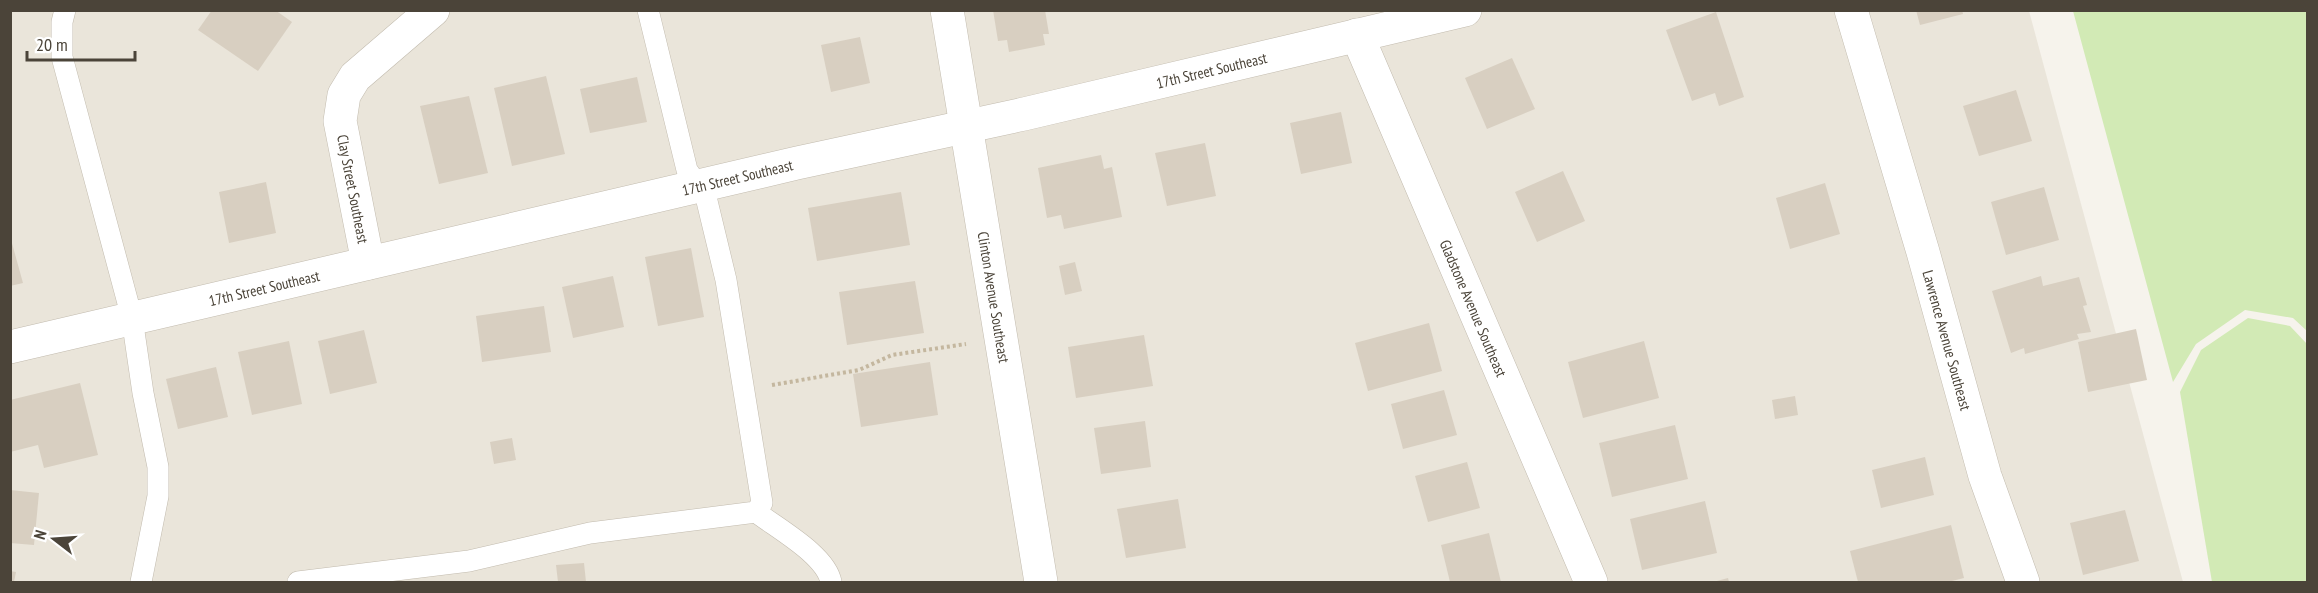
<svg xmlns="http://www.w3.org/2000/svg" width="2318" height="593" font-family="'PT Sans Narrow',sans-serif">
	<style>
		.residential { fill: #eae5da }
		.green { fill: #d2eab5 }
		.building { fill: #d8cfc1 }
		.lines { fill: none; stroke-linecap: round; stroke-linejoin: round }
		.service-casing { stroke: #c2bbae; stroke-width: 22 }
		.minor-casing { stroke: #c2bbae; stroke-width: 34 }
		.path { stroke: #c4b79f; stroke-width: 4; stroke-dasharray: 3 3; stroke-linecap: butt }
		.service { stroke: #fff; stroke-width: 21 }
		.minor { stroke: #fff; stroke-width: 33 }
		.labels { text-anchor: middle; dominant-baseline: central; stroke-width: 5; stroke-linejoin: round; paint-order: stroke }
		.street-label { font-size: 15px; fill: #4b4439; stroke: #fff }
	</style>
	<rect width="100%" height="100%" fill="#f6f3ec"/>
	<path class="residential" d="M10,11H2029L2183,582H11Z"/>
	<g class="green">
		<path d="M2073,11H2307V331L2293,318L2245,310L2196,344L2173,382Z"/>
		<path d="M2248,318L2290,326L2307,344V582H2212L2180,392L2201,350Z"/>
	</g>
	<g class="building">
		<path d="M212,10H275L292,22L258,71L198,30Z"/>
		<path d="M993,10H1045L1049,34H1043L1045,45L1009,52L1007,40L998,41Z"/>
		<path d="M1916,10H1962L1963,14L1920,25Z"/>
		<path d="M1716,12L1744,97L1719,106L1715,93L1692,101L1666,30Z"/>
		<path d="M860,37L870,83L831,92L821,45Z"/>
		<path d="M1512,58L1535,109L1487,129L1465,78Z"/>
		<path d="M546,76L565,154L512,166L494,88Z"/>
		<path d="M637,77L647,122L590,133L580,89Z"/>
		<path d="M2016,90L2032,141L1979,156L1963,106Z"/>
		<path d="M469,96L488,173L439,184L420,106Z"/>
		<path d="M1341,112L1352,163L1301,174L1290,123Z"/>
		<path d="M1205,143L1216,196L1167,206L1155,153Z"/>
		<path d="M1101,155L1104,169L1112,167L1122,217L1064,229L1061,215L1047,218L1038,168Z"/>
		<path d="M1563,171L1585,221L1537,242L1515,192Z"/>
		<path d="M266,182L276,233L229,243L219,192Z"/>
		<path d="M1825,183L1840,234L1790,249L1776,198Z"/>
		<path d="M2044,187L2059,240L2006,255L1991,202Z"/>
		<path d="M901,192L910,245L817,261L808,208Z"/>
		<path d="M10,236L23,283L10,286Z"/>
		<path d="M691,248L704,317L658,326L645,257Z"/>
		<path d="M1075,262L1082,291L1065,295L1059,266Z"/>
		<path d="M613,276L624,327L573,338L562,287Z"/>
		<path d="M2041,276L2043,286L2079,277L2087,305L2083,306L2091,332L2077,334L2079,339L2025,354L2024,348L2011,353L1992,291Z"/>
		<path d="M915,281L924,333L847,345L839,292Z"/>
		<path d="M544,306L551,352L482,362L476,316Z"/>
		<path d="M1429,323L1442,371L1368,391L1355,343Z"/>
		<path d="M2136,329L2147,380L2088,392L2078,342Z"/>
		<path d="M364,330L377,383L330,394L318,341Z"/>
		<path d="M1144,335L1153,386L1076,398L1068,347Z"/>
		<path d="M289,341L302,404L252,415L238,352Z"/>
		<path d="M1644,341L1659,398L1583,418L1568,362Z"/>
		<path d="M930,362L938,415L861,427L853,374Z"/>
		<path d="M216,367L228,417L178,429L166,379Z"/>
		<path d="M80,383L98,455L44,468L38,445L10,452V400Z"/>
		<path d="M1444,390L1457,435L1403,449L1391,404Z"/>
		<path d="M1795,396L1798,415L1775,419L1772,400Z"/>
		<path d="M1145,421L1151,467L1101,474L1094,428Z"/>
		<path d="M1675,425L1688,479L1612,497L1599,443Z"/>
		<path d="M512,438L516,460L494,464L490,442Z"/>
		<path d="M1925,457L1934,495L1881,508L1872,470Z"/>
		<path d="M1467,462L1480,508L1428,522L1415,476Z"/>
		<path d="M10,490L39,493L34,545L10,543Z"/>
		<path d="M1178,499L1186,548L1126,558L1117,509Z"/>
		<path d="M1705,501L1717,553L1642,570L1630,519Z"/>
		<path d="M2125,510L2139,561L2083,575L2070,523Z"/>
		<path d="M1951,525L1964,578L1948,582H1858L1850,551Z"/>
		<path d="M1489,533L1501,582H1450L1441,545Z"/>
		<path d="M584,563L586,582H558L556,565Z"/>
		<path d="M10,571L16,572L14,582H10Z"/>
		<path d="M1728,578L1729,582H1713Z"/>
	</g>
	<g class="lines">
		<defs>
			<g id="service">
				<path d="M65,10L62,22V57L132,318L143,393L158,467V496L141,582"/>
				<path d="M756,512C778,529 826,555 831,582"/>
				<path d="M298,582L469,561L590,533L756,512L762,503L726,280L706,197L687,170L648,10"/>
			</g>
			<g id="minor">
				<path id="s1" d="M947,10L1041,582"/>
				<path id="s2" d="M1851,10L1923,252L1985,476L2023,582"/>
				<path id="s3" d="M1357,35L1591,582"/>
				<path d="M368,263L340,121L344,95L355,77L433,10"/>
				<path id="s4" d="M10,347L797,163L1024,114L1465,10"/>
			</g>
		</defs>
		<use href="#service" class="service-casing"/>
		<use href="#minor" class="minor-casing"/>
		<path class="path" d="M772,385L859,370L892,355L966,344"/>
		<use href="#service" class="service"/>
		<use href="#minor" class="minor"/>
	</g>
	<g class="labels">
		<g class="street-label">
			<text stroke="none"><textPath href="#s4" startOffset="1233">17th Street Southeast</textPath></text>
			<text stroke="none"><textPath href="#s4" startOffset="747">17th Street Southeast</textPath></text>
			<text transform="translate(353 189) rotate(79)">Clay Street Southeast</text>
			<text stroke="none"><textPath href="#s4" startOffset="261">17th Street Southeast</textPath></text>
			<text stroke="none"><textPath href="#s1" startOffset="291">Clinton Avenue Southeast</textPath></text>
			<text stroke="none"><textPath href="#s3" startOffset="297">Gladstone Avenue Southeast</textPath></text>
			<text stroke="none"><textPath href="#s2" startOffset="344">Lawrence Avenue Southeast</textPath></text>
		</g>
	</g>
	<rect width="2318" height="593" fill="none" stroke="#4b4439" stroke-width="24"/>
	<g transform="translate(54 539) rotate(287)" stroke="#ffffff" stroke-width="4.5" paint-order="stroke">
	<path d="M0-4.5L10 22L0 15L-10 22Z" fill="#4b4439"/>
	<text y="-9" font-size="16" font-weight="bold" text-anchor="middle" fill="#4b4439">N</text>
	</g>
	<path d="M27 51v9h108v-9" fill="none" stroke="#4b4439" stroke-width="3"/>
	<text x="36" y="51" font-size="18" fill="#4b4439" stroke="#ffffff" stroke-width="4.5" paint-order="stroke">20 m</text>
</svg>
